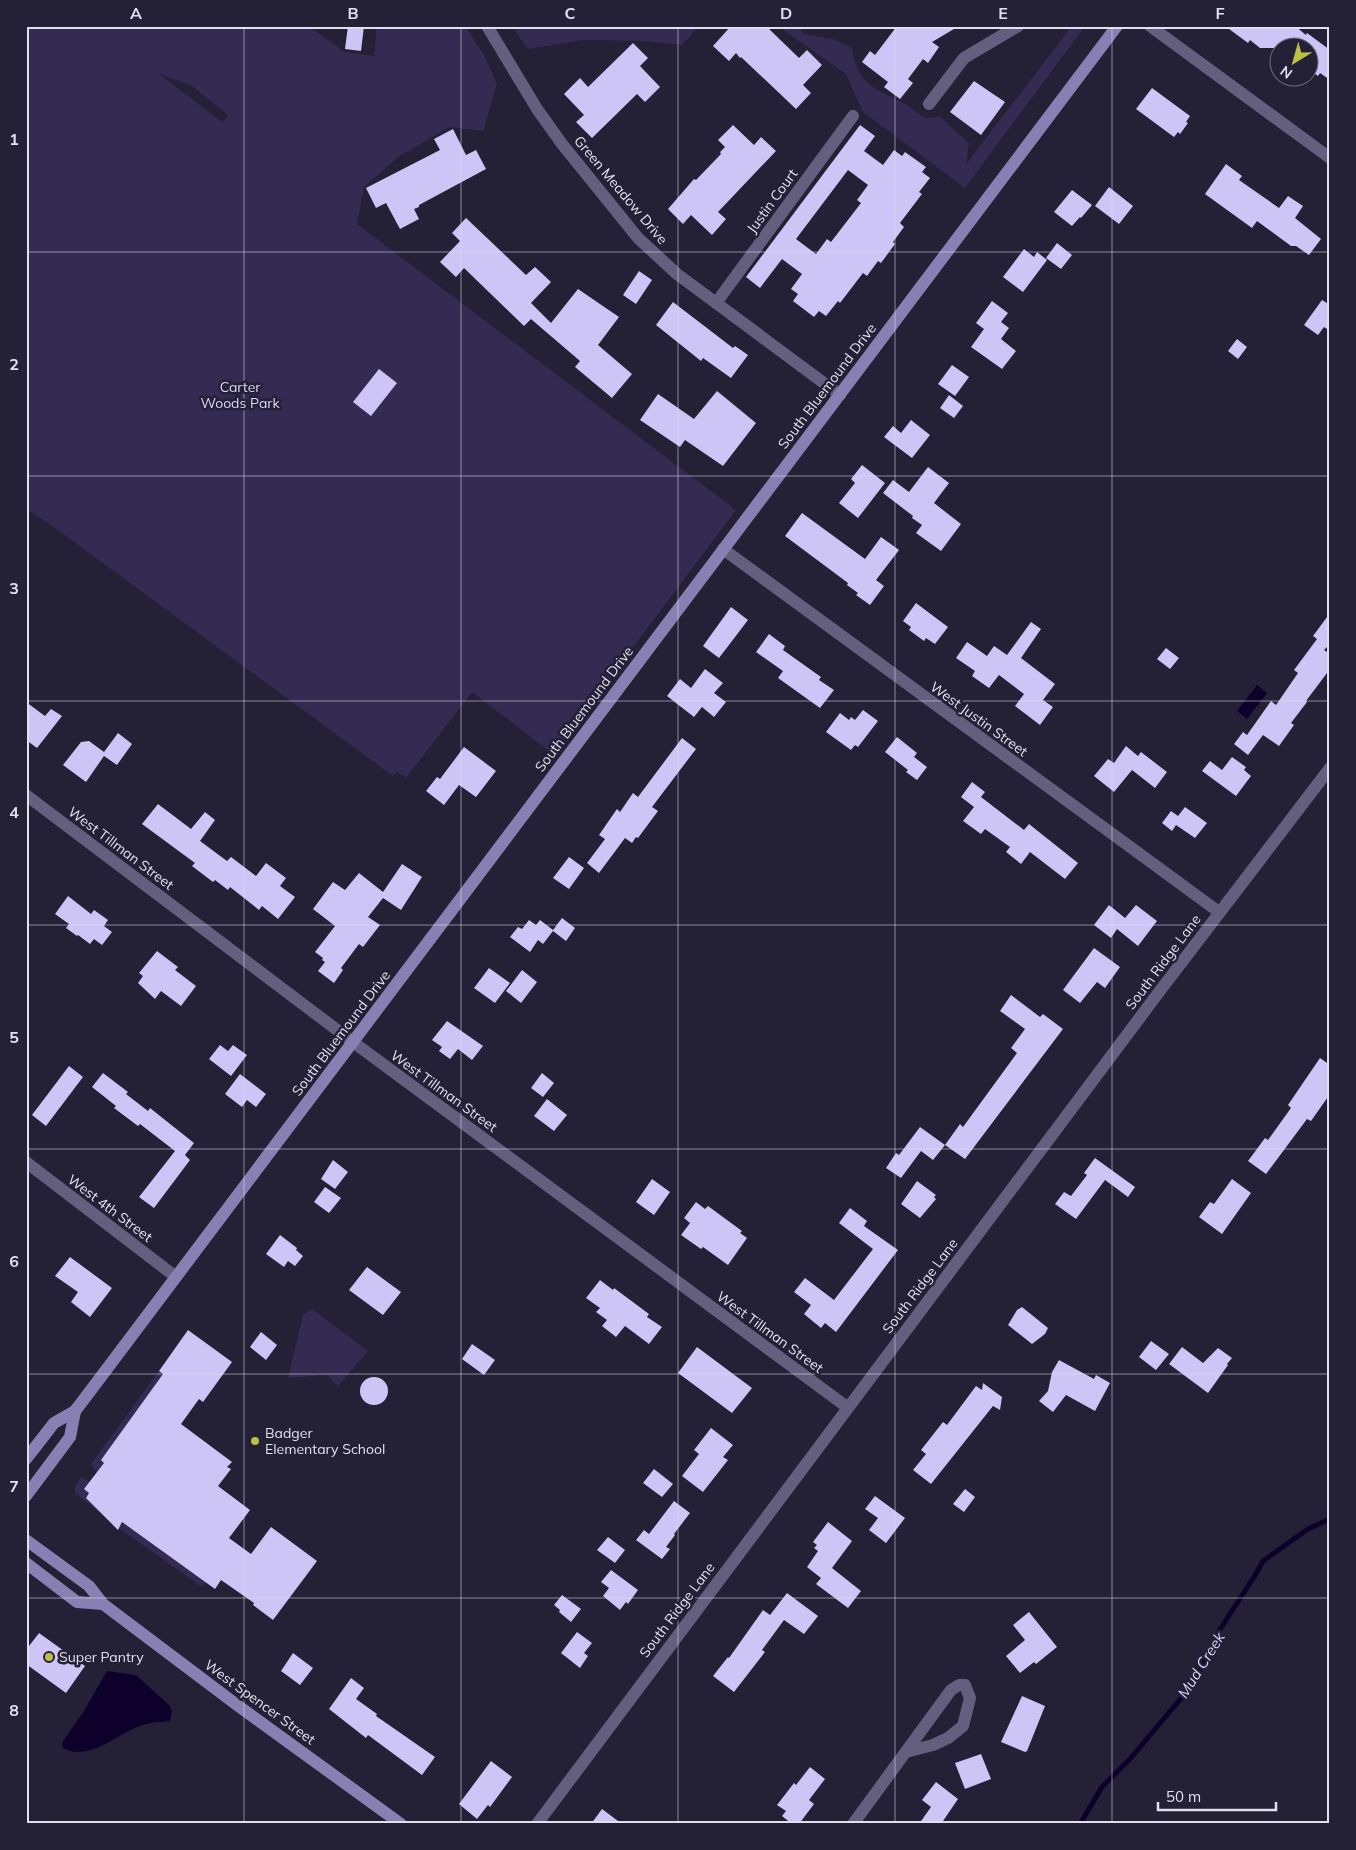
<svg xmlns="http://www.w3.org/2000/svg" width="1356" height="1850" font-family="Mulish,sans-serif">
	<style>
		.green { fill: #332b52; fill-rule: evenodd }
		.water { fill: #0d002a }
		.lines { fill: none; stroke-linecap: round; stroke-linejoin: round }
		.stream { stroke: #0d002a; stroke-width: 5 }
		.building { fill: #ccc5f5; fill-rule: evenodd }
		.street { stroke: #645f7f; stroke-width: 12 }
		.secondary { stroke: #8880b3; stroke-width: 12 }
		.grid { fill: none; stroke: #e1e0ef; stroke-width: 1; stroke-opacity: 0.55 }
		.poi-dot { fill: #bbc044; stroke: #242036; stroke-width: 2 }
		.labels { text-anchor: middle; dominant-baseline: central; stroke-width: 5; stroke-linejoin: round; paint-order: stroke }
		.street-label { font-size: 14px; fill: #e1e0ef; stroke: #242036 }
		.park-label { font-size: 14px; fill: #dbd6ff; stroke: #242036 }
		.poi-label { font-size: 14px; fill: #e1e0ef; stroke: #242036; text-anchor: start }
		.water-label { font-size: 15px; font-style: italic; fill: #dbd6ff; stroke: #242036 }
		.neatline { fill: none; stroke: #e1e0ef; stroke-width: 2 }
		.grid-label { font-size: 16px; text-anchor: middle; font-weight: bold; fill: #e1e0ef }
	</style>
	<rect width="100%" height="100%" fill="#242036"/>
	<g class="green">
		<path d="M26,26H308L345,52L374,56L377,26H465L484,55L497,84L483,131L449,127L397,158L364,187L357,224L736,510L553,754L472,692L406,778L397,772L393,776L51,525L26,509ZM159,74L192,86L228,115L222,122Z"/>
		<path d="M512,26H699L682,45L644,41L582,40L528,49Z"/>
		<path d="M778,26H798L804,34L833,39L852,48C858,86 875,88 905,104C912,108 918,114 925,118L940,117L969,143L966,164L1072,26H1085L965,188L863,112L846,74Z"/>
		<path d="M312,1309L368,1351L338,1386L329,1377L324,1375L288,1378L303,1315Z"/>
		<path d="M159,1371L163,1374L101,1460L104,1463L97,1473L91,1464Z"/>
		<path d="M81,1477L90,1482L89,1493L86,1498L103,1515L75,1493V1487Z"/>
		<path d="M123,1523L206,1582L202,1587L119,1528Z"/>
	</g>
	<g class="water">
		<path d="M1257,685L1267,693L1247,719L1237,711Z"/>
		<path d="M107,1671L136,1675L169,1705L172,1711L170,1721C161,1722 151,1722 143,1725C119,1732 89,1763 63,1748L62,1743L84,1711Z"/>
	</g>
	<g class="lines">
		<path class="stream" d="M1080,1824L1102,1787L1130,1759L1188,1690L1206,1659L1219,1631L1254,1577L1263,1561L1308,1529L1330,1519"/>
	</g>
	<g class="building">
		<path d="M348,26H364L361,51L345,49Z"/>
		<path d="M731,26H766L799,58L807,50L822,65L803,85L811,93L796,109L741,57L740,58L736,53L729,61L713,46Z"/>
		<path d="M897,26H959L932,42L939,47L928,63L923,59L908,79L913,83L900,99L884,87L888,82L862,62L870,51L875,55Z"/>
		<path d="M1225,26H1295L1306,35L1307,33L1330,50V80L1320,73L1318,76L1308,69V48H1260L1250,40L1248,43Z"/>
		<path d="M633,43L648,58L640,66L660,87L645,102L637,94L592,138L576,122L584,115L564,94L580,78L588,87Z"/>
		<path d="M974,81L1005,102L981,135L950,112Z"/>
		<path d="M1152,88L1190,116L1186,122L1188,123L1180,134L1178,132L1174,137L1136,109Z"/>
		<path d="M733,125L754,145L761,137L776,151L718,212L726,219L712,235L691,215L683,224L668,209L694,179L696,180L721,154L720,152L725,147L718,140Z"/>
		<path d="M860,125L875,136L864,151L883,165L894,150L902,156L905,152L926,167L922,172L930,178L919,192L922,194L900,223L904,227L893,242L895,244L881,263L878,261L867,276L863,273L840,303L838,301L826,316L819,311L814,317L793,301L798,294L791,289L802,274L782,259L760,288L746,277ZM848,170L868,185L857,200L861,203L831,242L827,239L816,254L796,239Z"/>
		<path d="M453,129L466,155L476,150L486,169L419,205V207L414,209L419,219L400,229L386,203L376,208L366,188L440,150L434,139Z"/>
		<path d="M1226,164L1242,176L1239,180L1279,208L1288,196L1303,206L1295,218L1321,239L1309,255L1296,246H1291L1257,221L1252,228L1205,194Z"/>
		<path d="M1109,187L1133,206L1119,224L1095,206Z"/>
		<path d="M1072,190L1092,205L1081,218L1080,217L1072,226L1054,212Z"/>
		<path d="M466,218L526,275L535,267L551,282L531,303L551,323L578,289L619,317L598,345L632,374L612,398L575,367L580,361L531,319L524,326L464,268L456,277L440,262L460,241L452,233Z"/>
		<path d="M1057,243L1072,255L1061,269L1046,258Z"/>
		<path d="M1024,249L1034,257L1037,252L1047,260L1023,292L1003,277Z"/>
		<path d="M639,271L652,280L636,304L623,295Z"/>
		<path d="M1322,300L1330,305V331L1324,327L1318,335L1304,325Z"/>
		<path d="M992,301L1008,313L1001,322L1009,328L1001,339L1016,351L1002,369L971,347L984,329L976,323Z"/>
		<path d="M673,302L733,348L735,346L748,355L731,378L703,358L701,361L656,325Z"/>
		<path d="M1237,339L1247,347L1238,359L1228,351Z"/>
		<path d="M952,365L969,377L955,396L938,384Z"/>
		<path d="M379,369L397,383L371,416L353,402Z"/>
		<path d="M717,391L756,423L723,466L685,440L680,447L640,420L658,394L694,419Z"/>
		<path d="M949,395L963,406L954,418L940,408Z"/>
		<path d="M911,420L930,435L912,458L884,437L893,426L901,433Z"/>
		<path d="M862,465L885,483L858,518L839,503L855,483L851,479Z"/>
		<path d="M928,467L949,483L934,503L961,524L941,551L916,533L922,525L912,518L913,516L883,493L893,480L909,492Z"/>
		<path d="M802,513L865,559L881,537L899,550L876,580L884,586L870,605L856,595L858,593L847,585L848,583L785,536Z"/>
		<path d="M916,603L948,627L935,644L926,638L924,641L909,630L911,627L903,621Z"/>
		<path d="M731,607L748,620L719,658L703,646Z"/>
		<path d="M1330,613V649L1327,647L1324,650L1330,654V669L1306,701L1307,702L1291,723L1294,725L1279,746L1263,735L1248,755L1234,744L1243,732L1247,735L1271,701L1276,705L1298,673L1294,670L1317,639L1313,636Z"/>
		<path d="M1031,622L1041,629L1021,658L1055,684L1043,700L1053,707L1040,725L1015,706L1024,694L999,675L989,688L972,676L975,671L956,658L967,642L987,656L994,646L1007,655Z"/>
		<path d="M769,634L785,646L783,650L821,677L819,680L834,690L820,708L778,678L783,671L756,652Z"/>
		<path d="M1166,648L1179,658L1170,669L1157,659Z"/>
		<path d="M705,669L723,683L714,693L726,702L714,717L702,707L694,717L667,696L680,679L691,688Z"/>
		<path d="M26,702L45,716L51,709L62,716L37,748L26,740Z"/>
		<path d="M863,710L878,721L858,747L855,745L851,750L826,732L840,713L849,720L851,717L855,720Z"/>
		<path d="M118,733L132,744L117,765L104,756L86,782L63,765L81,742L89,741L104,752Z"/>
		<path d="M897,737L917,753L914,757L927,767L917,780L906,772L908,770L885,752Z"/>
		<path d="M682,738L696,749L652,807L658,811L638,838L636,837L632,843L625,838L599,873L587,863L605,839L599,835L617,809L620,812L633,793L638,797Z"/>
		<path d="M1126,746L1138,756L1141,752L1167,772L1155,788L1132,770L1114,792L1094,776L1108,759L1114,763Z"/>
		<path d="M464,747L496,771L476,797L459,785L444,805L426,791L437,777L440,779Z"/>
		<path d="M1232,757L1246,767L1244,770L1251,776L1236,796L1202,771L1210,761L1222,770Z"/>
		<path d="M972,782L985,792L981,797L1024,830L1029,824L1078,863L1065,879L1030,852L1021,864L1006,852L1010,847L985,829L981,834L963,821L974,807L961,797Z"/>
		<path d="M158,804L191,829L205,812L215,820L200,841L227,861L231,857L256,876L266,863L286,878L280,886L295,897L278,919L262,906L259,910L230,887L228,890L215,880L213,882L192,866L195,863L142,824Z"/>
		<path d="M1185,807L1207,823L1195,838L1176,825L1172,831L1162,823L1171,811L1178,816Z"/>
		<path d="M569,857L584,868L569,889L553,878Z"/>
		<path d="M402,864L422,877L401,910L383,898L368,917L380,925L363,947L359,944L341,968L343,970L334,983L318,971L325,962L322,960L323,958L315,952L335,926L313,909L333,882L345,890L359,873L383,892Z"/>
		<path d="M68,896L91,914L94,910L108,920L104,926L112,932L102,945L94,939L90,944L78,935L77,936L66,928L69,924L55,914Z"/>
		<path d="M1109,905L1125,918L1136,905L1157,921L1138,946L1117,929L1111,938L1094,925Z"/>
		<path d="M562,918L575,928L566,941L553,931L543,944L538,940L530,952L510,937L518,927L522,929L529,920L536,925L540,920L553,930Z"/>
		<path d="M1094,948L1120,967L1105,988L1097,982L1080,1003L1063,990Z"/>
		<path d="M157,951L178,967L175,970L196,986L181,1006L161,991L155,999L138,983L143,976L139,973Z"/>
		<path d="M489,968L510,983L495,1003L474,988Z"/>
		<path d="M522,970L537,982L521,1003L506,991Z"/>
		<path d="M1011,995L1040,1017L1043,1014L1063,1029L965,1159L945,1145L960,1124L963,1127L1017,1053L1011,1048L1025,1029L1000,1011Z"/>
		<path d="M447,1021L483,1046L472,1060L458,1049L450,1059L439,1051L442,1047L432,1040Z"/>
		<path d="M220,1045L228,1051L233,1045L247,1055L231,1076L209,1059Z"/>
		<path d="M1320,1058L1330,1065V1094L1311,1121L1307,1119L1266,1174L1248,1161L1265,1138L1268,1140L1291,1108L1288,1105Z"/>
		<path d="M69,1066L83,1077L46,1126L32,1115Z"/>
		<path d="M103,1073L128,1092L126,1094L148,1111L150,1108L194,1143L185,1155L190,1160L154,1208L139,1197L175,1151L140,1124L138,1126L114,1108L116,1106L92,1087Z"/>
		<path d="M542,1073L554,1083L543,1097L531,1088Z"/>
		<path d="M240,1074L266,1094L256,1107L247,1100L242,1107L225,1094Z"/>
		<path d="M547,1099L567,1115L554,1131L534,1116Z"/>
		<path d="M920,1127L945,1145L933,1160L921,1151L901,1178L886,1168L896,1153L899,1155Z"/>
		<path d="M1095,1158L1135,1187L1128,1197L1105,1180L1076,1219L1055,1204L1064,1192L1071,1196L1087,1175L1084,1173Z"/>
		<path d="M333,1160L348,1172L335,1189L321,1179Z"/>
		<path d="M652,1179L670,1192L654,1215L636,1202Z"/>
		<path d="M1232,1179L1251,1193L1222,1234L1199,1217L1210,1202L1214,1204Z"/>
		<path d="M917,1181L936,1195L934,1197L936,1199L920,1218L901,1204Z"/>
		<path d="M325,1187L341,1198L329,1213L314,1202Z"/>
		<path d="M696,1202L705,1209L708,1206L742,1231L740,1233L747,1238L728,1265L703,1247L701,1249L681,1235L690,1223L684,1218Z"/>
		<path d="M850,1208L867,1221L864,1226L898,1250L836,1332L825,1323L821,1328L804,1314L811,1305L794,1292L805,1278L834,1300L873,1249L839,1223Z"/>
		<path d="M280,1235L297,1248L296,1250L303,1256L295,1266L288,1261L284,1267L266,1254Z"/>
		<path d="M70,1257L112,1288L90,1317L71,1302L78,1292L55,1276Z"/>
		<path d="M367,1267L401,1292L383,1315L349,1290Z"/>
		<path d="M600,1280L613,1290L614,1288L649,1314L647,1317L662,1327L649,1344L625,1326L616,1337L602,1326L607,1320L596,1312L600,1308L586,1298Z"/>
		<path d="M1022,1307L1048,1328L1045,1334L1032,1344L1008,1325L1017,1310Z"/>
		<path d="M188,1330L232,1362L203,1402L199,1399L181,1424L232,1462L227,1467L231,1469L218,1486L250,1510L229,1538L251,1554L271,1527L317,1561L273,1620L253,1605L254,1603L221,1580L215,1589L122,1522L118,1530L86,1498L89,1493L84,1489L104,1463L101,1460L163,1374L159,1371Z"/>
		<path d="M261,1332L277,1345L266,1360L250,1347Z"/>
		<path d="M1151,1341L1169,1354L1156,1370L1139,1357Z"/>
		<path d="M472,1344L495,1360L484,1375L462,1359Z"/>
		<path d="M697,1347L752,1388L732,1413L678,1373Z"/>
		<path d="M1182,1347L1203,1363L1218,1348L1232,1358L1227,1364L1228,1365L1208,1393L1169,1364Z"/>
		<path d="M1059,1360L1094,1379L1096,1375L1110,1383L1095,1411L1066,1395L1053,1412L1039,1401L1048,1391L1052,1372Z"/>
		<circle cx="374" cy="1391" r="14"/>
		<path d="M983,1383L1002,1397L1000,1410L993,1406L931,1484L913,1470L926,1454L921,1450L943,1422L947,1425L976,1386L982,1390Z"/>
		<path d="M711,1428L733,1445L723,1457L728,1460L703,1492L682,1476L699,1454L694,1450Z"/>
		<path d="M654,1469L673,1484L662,1497L643,1483Z"/>
		<path d="M965,1489L975,1497L964,1512L953,1504Z"/>
		<path d="M875,1496L905,1518L886,1543L869,1530L878,1518L865,1509Z"/>
		<path d="M674,1501L690,1513L674,1534L675,1535L666,1547L670,1549L662,1559L636,1540L644,1530L649,1534Z"/>
		<path d="M828,1522L852,1541L832,1568L861,1591L848,1608L816,1584L821,1578L807,1567L818,1551L814,1548L817,1545L813,1542Z"/>
		<path d="M608,1537L625,1550L615,1563L597,1550Z"/>
		<path d="M611,1570L638,1590L628,1604L626,1602L620,1610L603,1596L609,1588L601,1582Z"/>
		<path d="M787,1593L818,1616L804,1634L784,1620L762,1650L765,1652L734,1692L713,1676L728,1657L729,1658L763,1610L770,1615Z"/>
		<path d="M562,1595L581,1609L571,1622L559,1612L560,1610L554,1605Z"/>
		<path d="M1029,1612L1057,1647L1036,1664L1034,1662L1020,1673L1006,1656L1025,1640L1013,1625Z"/>
		<path d="M577,1632L592,1643L584,1653L588,1656L580,1668L561,1653Z"/>
		<path d="M39,1633L85,1666L66,1693L26,1664V1650Z"/>
		<path d="M293,1653L313,1668L300,1685L281,1671Z"/>
		<path d="M351,1678L364,1688L356,1699L377,1714L376,1716L435,1757L422,1775L368,1735L366,1738L329,1709Z"/>
		<path d="M1022,1696L1045,1706L1027,1751L1025,1752L1001,1742Z"/>
		<path d="M981,1754L991,1779L965,1789L955,1763Z"/>
		<path d="M491,1761L512,1777L490,1807L488,1805L477,1819L459,1804Z"/>
		<path d="M810,1767L825,1779L809,1800L814,1804L799,1824H792L782,1816L786,1811L777,1805L794,1783L796,1785Z"/>
		<path d="M936,1782L958,1799L941,1824H919L931,1807L922,1800Z"/>
		<path d="M602,1809L622,1824H591Z"/>
	</g>
	<g class="lines">
		<g class="street">
			<path d="M487,26L537,109L562,144L638,238L677,274L840,395"/>
			<path d="M1150,26L1330,158"/>
			<path d="M929,104L964,58L1018,26"/>
			<path d="M716,303L853,116"/>
			<path d="M723,549L1219,912"/>
			<path d="M26,795L353,1042L847,1407"/>
			<path d="M26,1162L176,1277"/>
			<path d="M537,1824L1156,996L1330,768"/>
			<path d="M853,1824L951,1690L959,1685H965L970,1698L963,1726L948,1738L933,1745L906,1752"/>
		</g>
		<g class="secondary">
			<path d="M26,1459L54,1423L75,1411L91,1390L1117,26"/>
			<path d="M26,1496L70,1437L75,1411"/>
			<path d="M26,1540L89,1586L103,1604L237,1705L401,1824"/>
			<path d="M26,1563L77,1602L103,1604"/>
		</g>
	</g>
	<path class="grid" d="M244,26V1824M461,26V1824M678,26V1824M895,26V1824M1112,26V1824M26,252H1330M26,476H1330M26,701H1330M26,925H1330M26,1149H1330M26,1374H1330M26,1598H1330"/>
	<g class="poi-dot">
		<circle cx="255" cy="1441" r="5"/>
		<circle cx="49" cy="1657" r="5"/>
	</g>
	<g class="labels">
		<g class="street-label">
			<text transform="translate(621 190) rotate(50)">Green Meadow Drive</text>
			<text transform="translate(772 201) rotate(-54)">Justin Court</text>
			<text transform="translate(827 386) rotate(-53)">South Bluemound Drive</text>
			<text transform="translate(584 709) rotate(-53)">South Bluemound Drive</text>
			<text transform="translate(979 719) rotate(36)">West Justin Street</text>
			<text transform="translate(121 848) rotate(37)">West Tillman Street</text>
			<text transform="translate(1163 962) rotate(-53)">South Ridge Lane</text>
			<text transform="translate(341 1033) rotate(-53)">South Bluemound Drive</text>
			<text transform="translate(444 1091) rotate(36)">West Tillman Street</text>
			<text transform="translate(110 1208) rotate(37)">West 4th Street</text>
			<text transform="translate(920 1286) rotate(-53)">South Ridge Lane</text>
			<text transform="translate(770 1332) rotate(36)">West Tillman Street</text>
			<text transform="translate(677 1610) rotate(-53)">South Ridge Lane</text>
			<text transform="translate(260 1702) rotate(36)">West Spencer Street</text>
		</g>
		<g class="park-label">
			<text x="240" y="387">Carter<tspan x="240" dy="16">Woods Park</tspan></text>
		</g>
		<g class="poi-label">
			<text x="265" y="1433">Badger<tspan x="265" dy="16">Elementary School</tspan></text>
			<text x="59" y="1657">Super Pantry</text>
		</g>
		<g class="water-label">
			<text transform="translate(1201 1665) rotate(-58)">Mud Creek</text>
		</g>
	</g>
	<rect width="1356" height="1850" fill="none" stroke="#242036" stroke-width="55"/>
	<g transform="translate(1294 62) rotate(217)"><circle r="24" fill="#242036" stroke="#706d80"/>
	<path d="M0-4L9 19L0 12L-9 19Z" fill="#bbc044"/>
	<text y="-8" font-size="14" font-weight="bold" text-anchor="middle" fill="#e1e0ef">N</text>
	</g>
	<path d="M1158 1802v8h118v-8" fill="none" stroke="#e1e0ef" stroke-width="2.5"/>
	<text x="1166" y="1802" font-size="15" fill="#e1e0ef" stroke="#242036" stroke-width="4" paint-order="stroke">50 m</text>
	<rect x="28" y="28" width="1300" height="1794" class="neatline"/>
	<g class="grid-label">
		<text x="136" y="19">A</text>
		<text x="353" y="19">B</text>
		<text x="570" y="19">C</text>
		<text x="786" y="19">D</text>
		<text x="1003" y="19">E</text>
		<text x="1220" y="19">F</text>
		<text x="14" y="145">1</text>
		<text x="14" y="370">2</text>
		<text x="14" y="594">3</text>
		<text x="14" y="818">4</text>
		<text x="14" y="1043">5</text>
		<text x="14" y="1267">6</text>
		<text x="14" y="1492">7</text>
		<text x="14" y="1716">8</text>
	</g>
</svg>
